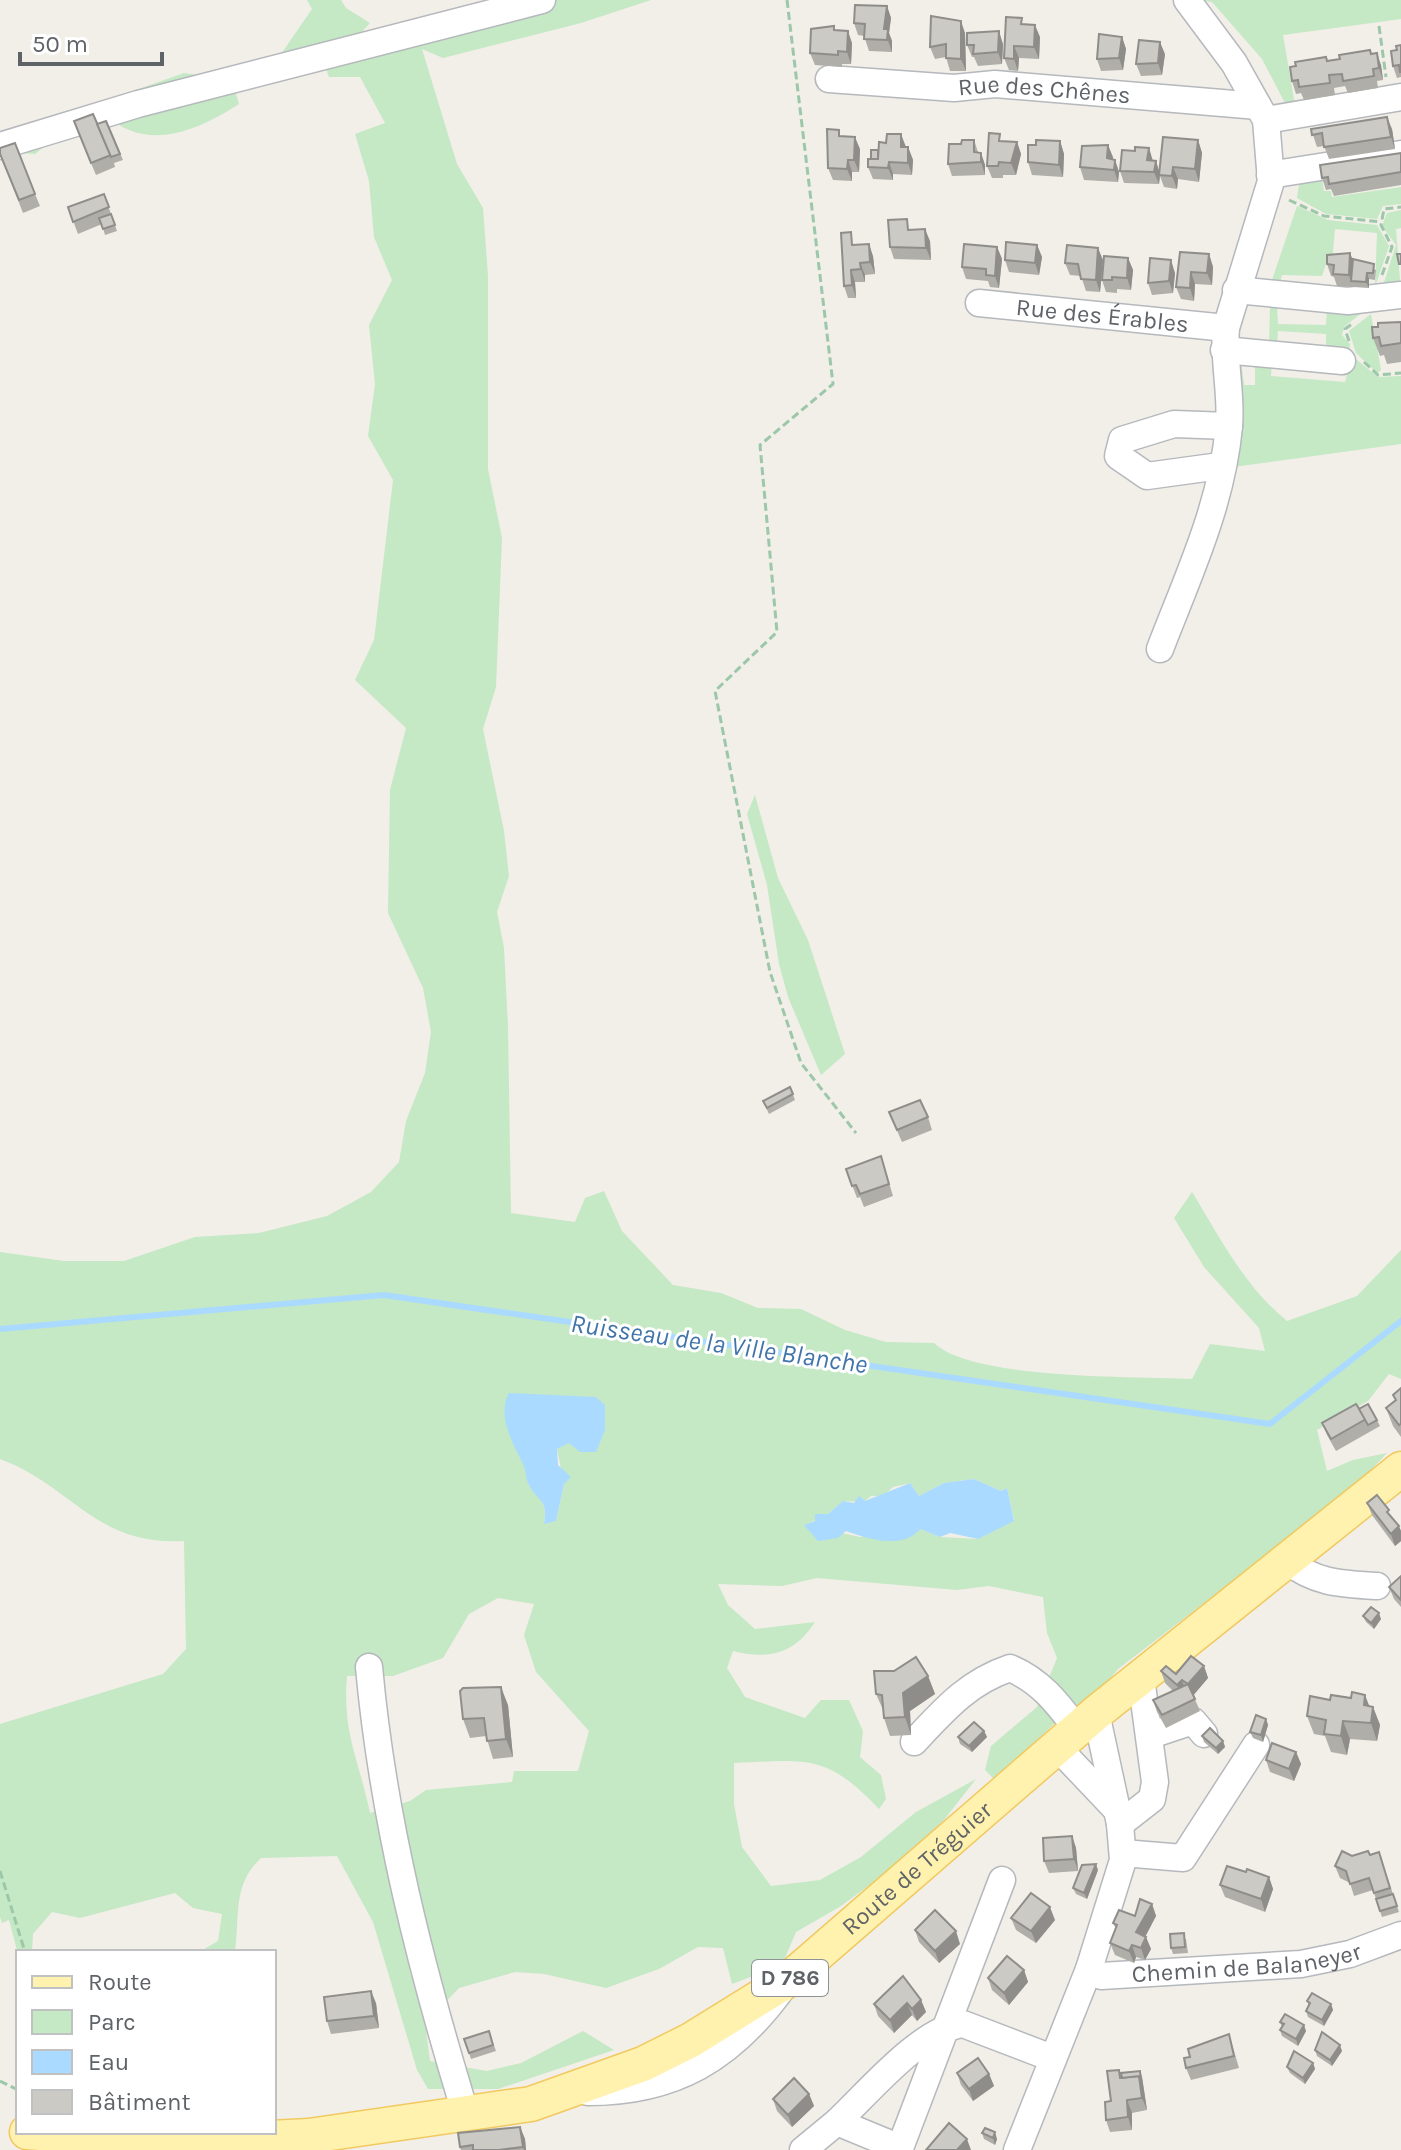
<svg xmlns="http://www.w3.org/2000/svg" width="1401" height="2150" font-family="Karla,sans-serif">
	<style>
		.green { fill: #c5e8c5; fill-rule: evenodd }
		.water { fill: #aadaff }
		.lines { fill: none; stroke-linecap: round; stroke-linejoin: round }
		.stream { stroke: #aadaff; stroke-width: 6 }
		.minor-casing { stroke: #b5b8bc; stroke-width: 29 }
		.major-casing { stroke: #f2c960; stroke-width: 37 }
		.path { stroke: #9cc7a9; stroke-width: 3; stroke-dasharray: 8 4; stroke-linecap: butt }
		.minor { stroke: #fff; stroke-width: 26 }
		.major { stroke: #fff2af; stroke-width: 34 }
		.wall { fill: #afaea9 }
		.shaded-wall { fill: #8f8d8a }
		.building { fill: #cccac5; stroke: #8f8d8a; stroke-width: 2 }
		.labels { text-anchor: middle; dominant-baseline: central; stroke-width: 6; stroke-linejoin: round; paint-order: stroke }
		.shield { fill: #fff; stroke: #8f9295; stroke-width: 2 }
		.shield-label { font-size: 22px; font-weight: bold; fill: #5f6368 }
		.street-label { font-size: 24px; fill: #5f6368; stroke: #fff }
		.water-label { font-size: 26px; font-style: italic; fill: #4174aa; stroke: #fff }
	</style>
	<rect width="100%" height="100%" fill="#f1efe8"/>
	<g class="green">
		<path d="M307,0H341L346,8L370,23L358,36L505,0H651L581,23L443,58L422,49L457,164L483,208L488,276V469L502,538L496,687L483,729L504,831L509,876L497,912L504,948L508,1027L511,1213L575,1222L585,1198L604,1191L622,1231L673,1285L721,1293L758,1308L801,1309L845,1330L886,1342L934,1343C973,1380 1135,1376 1192,1379L1210,1344L1265,1351L1259,1328L1204,1267L1174,1218L1192,1192C1221,1239 1244,1286 1287,1321L1357,1296L1401,1250V1379L1389,1374L1368,1401L1317,1430L1327,1471L1353,1460L1387,1453L1354,1488L1118,1669L1093,1699L1056,1722L995,1780L985,1770L991,1746L1037,1707L1057,1658L1047,1633L1043,1597L989,1586L957,1590L817,1578L782,1586L718,1584L728,1605L755,1629L815,1622C795,1654 768,1660 733,1651L727,1668L745,1697L805,1718L821,1700H849L863,1731L860,1757L881,1775L886,1799L879,1809C826,1753 807,1760 734,1763V1804L742,1847L771,1886L820,1880L861,1857L916,1812L976,1779L944,1820L890,1870L841,1906L796,1932L782,1965L732,1984L723,1948L698,1947L659,1969L606,1988L544,1974L515,1972L459,1988L425,2023L430,2061L487,2071L521,2063L583,2031L614,2050L498,2089H428L417,2070L373,1922L337,1856L261,1858C232,1885 240,1916 235,1952H199L218,1941L222,1914L193,1908L175,1893L80,1918L52,1912L33,1934L32,1952L18,1954L9,1920L2,1923L0,1917V1724L163,1674L186,1649L184,1541C95,1546 73,1486 0,1459V1252L64,1261H124L195,1237L259,1233L327,1216L371,1192L399,1162L406,1121L425,1073L431,1032L423,988L388,913L390,790L406,728L355,680L374,640L393,480L368,436L375,384L369,325L392,280L374,237L369,181L355,134L385,123L360,77H329L325,66L279,57L312,9ZM509,1393L528,1397L569,1442L557,1449L564,1484L556,1521L544,1523C547,1507 542,1496 529,1486ZM974,1479L1001,1491L1007,1488L1014,1520L978,1539L940,1537L920,1529L860,1537L805,1525L828,1514L843,1501L864,1502L871,1496H883L893,1487L910,1483L919,1496L944,1483ZM498,1598L534,1604L524,1635L536,1672L589,1731L578,1771H514L512,1782L426,1790L410,1801L370,1813C359,1760 342,1733 347,1676H393L443,1658L469,1614Z"/>
		<path d="M1195,0H1401V19L1283,35L1295,105H1286L1262,59L1212,2Z"/>
		<path d="M184,73C215,76 210,89 236,94L239,104C200,129 152,151 112,120L51,141L35,154L19,153L0,159V138Z"/>
		<path d="M1321,175L1324,191H1331L1332,197L1401,187V204L1383,206L1377,219L1326,214L1297,198L1300,178Z"/>
		<path d="M1297,206L1328,220L1377,225L1389,246L1375,287L1377,233L1335,229L1332,264H1326L1322,276L1282,275L1279,287L1270,286Z"/>
		<path d="M1401,210V228L1396,229L1401,293L1380,295L1396,245L1382,226L1387,213Z"/>
		<path d="M1277,306L1278,324L1326,325L1327,310L1364,311L1344,327L1342,335L1350,344L1349,351L1326,349V334L1278,331L1277,346H1269L1270,307Z"/>
		<path d="M1371,314L1381,370L1377,373L1356,353L1349,331Z"/>
		<path d="M1352,356L1378,377L1401,376V444L1233,467L1236,360H1241L1244,385H1255V361L1272,362L1271,376L1345,382Z"/>
		<path d="M755,795L778,878L808,940L845,1054L821,1075L788,997L779,964L767,885L747,814Z"/>
	</g>
	<g class="water">
		<path d="M509,1393L596,1397L605,1405V1430L596,1452H580L569,1443L557,1449L558,1465L571,1477L564,1484L556,1521L544,1524C548,1497 538,1503 529,1485C526,1480 526,1472 524,1466C514,1445 496,1417 509,1393Z"/>
		<path d="M974,1479L1001,1491L1007,1488L1014,1521L978,1539L950,1533L940,1537L920,1529C903,1550 868,1539 846,1531L838,1538L818,1541L804,1525L815,1521V1514H828L843,1501L854,1503L859,1496L865,1501L910,1483L919,1496L944,1483Z"/>
	</g>
	<g class="lines">
		<path class="stream" d="M0,1329L384,1295L1270,1424L1401,1321"/>
		<defs>
			<g id="minor">
				<path id="s1" d="M829,79L954,88L995,84L1258,106"/>
				<path d="M1266,120L1401,97"/>
				<path d="M0,146L138,104L542,0"/>
				<path d="M1270,175L1401,154"/>
				<path d="M1236,290L1348,301L1401,295"/>
				<path id="s2" d="M979,303L1226,328"/>
				<path d="M1224,350L1342,361"/>
				<path d="M1220,466L1147,476L1118,456L1122,440L1174,424L1229,426"/>
				<path d="M1160,649C1188,576 1222,505 1229,426C1232,394 1223,361 1226,328L1271,181L1266,120L1234,63L1187,0"/>
				<path d="M1284,1559C1315,1583 1339,1584 1377,1586"/>
				<path d="M369,1667C383,1821 421,1968 466,2115"/>
				<path d="M1151,1735L1193,1721L1204,1734"/>
				<path d="M914,1742C944,1710 968,1682 1010,1668C1041,1681 1058,1704 1077,1729"/>
				<path d="M1057,1747L1114,1807"/>
				<path d="M1120,1824L1152,1799L1155,1782L1141,1678"/>
				<path d="M1123,1853L1183,1858L1256,1745"/>
				<path d="M1002,1880L900,2148L837,2122C868,2093 921,2029 963,2024L1052,2058"/>
				<path id="s3" d="M1089,1969L1101,1976L1301,1964L1350,1954L1401,1935"/>
				<path d="M588,2092C675,2092 731,2058 781,1990"/>
				<path d="M803,2150L837,2122"/>
				<path d="M1017,2150L1089,1969L1123,1860L1120,1824L1096,1713"/>
			</g>
			<g id="major">
				<path id="s4" d="M27,2132L173,2143L309,2136L531,2104L643,2064L691,2040L788,1980L1096,1713L1401,1469"/>
			</g>
		</defs>
		<use href="#minor" class="minor-casing"/>
		<use href="#major" class="major-casing"/>
		<g class="path">
			<path d="M787,0L833,384L760,445L777,632L715,691L770,972L801,1063L856,1133"/>
			<path d="M1379,26L1386,77"/>
			<path d="M1289,200L1324,216L1381,222"/>
			<path d="M1382,275L1392,247L1381,225L1384,209L1401,207"/>
			<path d="M1349,341L1345,329L1352,324"/>
			<path d="M1364,362L1378,375L1401,373"/>
			<path d="M0,1871L25,1952"/>
			<path d="M0,2081L18,2090"/>
		</g>
		<use href="#minor" class="minor"/>
		<use href="#major" class="major"/>
	</g>
	<g class="wall">
		<path d="M887,6L891,18L889,33L892,41V52L869,51L864,36L858,35L854,23Z"/>
		<path d="M1024,24L1040,37L1039,59L1019,58L1018,71L1009,70L1004,58Z"/>
		<path d="M835,30L852,43L851,64H842V67L815,65L810,53Z"/>
		<path d="M965,33L966,71H950L946,57L935,59L930,47Z"/>
		<path d="M1122,37L1126,49L1123,70L1101,71L1097,59Z"/>
		<path d="M1003,44L1002,64L978,66L974,57H972L967,45Z"/>
		<path d="M1401,45V77L1397,78L1393,66L1397,50Z"/>
		<path d="M1165,54L1162,75L1141,76L1136,64Z"/>
		<path d="M1371,54L1381,65L1383,80L1377,81L1378,88L1348,93L1345,86L1334,88L1335,95L1304,100L1301,93L1296,94L1292,81L1326,57L1328,61Z"/>
		<path d="M106,121L123,160L114,163L115,167L96,175L79,134Z"/>
		<path d="M1311,129H1392L1395,149L1329,159L1324,146L1317,147Z"/>
		<path d="M842,136L860,149L859,172H852V181L833,180L828,168Z"/>
		<path d="M974,140L978,152L981,153L985,165V175L952,176L948,164L961,144Z"/>
		<path d="M1198,140L1202,153L1199,182L1178,179L1177,189L1164,187L1160,176L1159,184L1124,183L1120,171L1153,161H1156L1159,172Z"/>
		<path d="M1002,141L1017,142L1021,154L1016,175H1003V178H992L987,166Z"/>
		<path d="M1060,141L1064,154L1063,177L1032,175L1028,162Z"/>
		<path d="M908,147L913,160L912,175L893,174V180L873,179L868,167L871,159L878,150Z"/>
		<path d="M1401,153V185L1334,196L1331,189L1326,190L1322,178Z"/>
		<path d="M0,154L35,194L40,206L23,213Z"/>
		<path d="M1113,157V159L1115,160L1119,172L1118,182L1084,180L1080,167Z"/>
		<path d="M104,194L117,231L105,235L102,224L78,234L68,207Z"/>
		<path d="M930,241L931,260L894,259L890,247Z"/>
		<path d="M856,245L873,256L875,274L865,275V282H855L856,298H848L844,286Z"/>
		<path d="M1037,245L1042,257L1039,275L1009,272L1005,260Z"/>
		<path d="M997,247L1002,259L999,288L990,287L988,281L966,279L962,267Z"/>
		<path d="M1209,254L1213,267L1212,285L1195,284L1194,301L1181,299L1176,287Z"/>
		<path d="M1128,258L1133,270L1131,290L1117,289V293L1106,292L1102,280Z"/>
		<path d="M1353,259L1376,270L1375,280L1369,279V288L1337,286L1334,277L1331,276L1327,264Z"/>
		<path d="M1103,260L1100,292L1086,291L1081,276L1070,275L1065,263Z"/>
		<path d="M1175,273L1173,293L1152,295L1148,283Z"/>
		<path d="M1401,322V362L1387,364L1384,355L1380,356L1373,338Z"/>
		<path d="M790,1087L795,1100L769,1114L763,1101Z"/>
		<path d="M889,1112L928,1117L932,1130L902,1142Z"/>
		<path d="M881,1156L893,1196L864,1207L860,1197L857,1198L846,1169Z"/>
		<path d="M1401,1388V1437L1393,1426L1386,1408L1395,1400L1393,1395Z"/>
		<path d="M1359,1409L1377,1420L1380,1426L1336,1451L1327,1435L1322,1423Z"/>
		<path d="M1367,1503L1393,1519L1401,1531V1541L1395,1546L1372,1515Z"/>
		<path d="M1401,1576V1607L1394,1599L1389,1587Z"/>
		<path d="M1363,1616L1381,1619L1374,1629L1366,1622Z"/>
		<path d="M1204,1666L1208,1678L1193,1695L1200,1711L1166,1728L1157,1712L1153,1700L1173,1691L1165,1683L1161,1671L1176,1674Z"/>
		<path d="M928,1676L935,1694L910,1711L911,1735L890,1736L884,1718V1712L876,1694Z"/>
		<path d="M508,1705L513,1757L493,1759L486,1736L470,1738L463,1719Z"/>
		<path d="M1369,1706L1373,1707L1380,1725L1377,1741L1350,1739L1347,1755L1331,1752L1325,1736L1314,1734L1307,1716Z"/>
		<path d="M1266,1719L1268,1725L1263,1742L1253,1738L1250,1732Z"/>
		<path d="M984,1731L987,1737L972,1752L960,1744L958,1737Z"/>
		<path d="M1202,1736L1223,1741L1225,1747L1218,1754L1204,1742Z"/>
		<path d="M1296,1752L1301,1764L1294,1781L1270,1772L1266,1760Z"/>
		<path d="M1072,1836L1076,1848L1078,1871L1049,1873L1044,1861Z"/>
		<path d="M1379,1852L1399,1912L1382,1917L1373,1890L1354,1896L1350,1883L1340,1878L1335,1866L1352,1856L1370,1855Z"/>
		<path d="M1098,1870L1087,1899L1076,1894L1073,1888Z"/>
		<path d="M1246,1872L1269,1877L1273,1889L1265,1912L1225,1897L1220,1885Z"/>
		<path d="M1152,1904L1156,1916L1145,1936L1151,1949L1145,1960L1136,1957L1134,1963L1115,1955L1110,1943L1116,1929L1113,1923L1135,1916Z"/>
		<path d="M1011,1918L1055,1920L1036,1943L1016,1930Z"/>
		<path d="M915,1930L960,1944L939,1963L919,1942Z"/>
		<path d="M1186,1939L1188,1953L1173,1954L1171,1948Z"/>
		<path d="M1024,1970L1028,1982L1009,2005L992,1990L988,1978Z"/>
		<path d="M921,2000L926,2012L917,2021L912,2015L894,2033L878,2016L874,2004Z"/>
		<path d="M1307,2001L1331,2004L1333,2010L1324,2026L1308,2017L1306,2011L1309,2006Z"/>
		<path d="M376,2003L379,2028L331,2034L327,2021Z"/>
		<path d="M1280,2022L1306,2031L1298,2046L1282,2036L1280,2030L1282,2027Z"/>
		<path d="M489,2031L496,2051L471,2059L464,2039Z"/>
		<path d="M1229,2034L1239,2068L1191,2080L1186,2068L1190,2057Z"/>
		<path d="M1315,2050L1342,2051L1332,2066L1317,2056Z"/>
		<path d="M1313,2063L1315,2069L1305,2084L1290,2073L1287,2067Z"/>
		<path d="M1119,2070L1121,2075L1140,2071L1142,2077L1147,2110L1132,2113V2130L1110,2132L1106,2120Z"/>
		<path d="M957,2073L989,2074L994,2086L973,2101L961,2085Z"/>
		<path d="M809,2094L814,2106L792,2127L777,2111L773,2099Z"/>
		<path d="M520,2127L525,2139L526,2150H461L460,2147Z"/>
		<path d="M982,2133L997,2139L995,2145L984,2139Z"/>
	</g>
	<g class="shaded-wall">
		<path d="M887,6L891,18L889,33L892,41V52L884,29Z"/>
		<path d="M961,21L965,33L966,71L961,59Z"/>
		<path d="M1035,25L1040,37L1039,59L1034,47Z"/>
		<path d="M848,31L852,43L851,64L847,52Z"/>
		<path d="M999,31L1003,44L1002,64L998,52Z"/>
		<path d="M1122,37L1126,49L1123,70L1119,58Z"/>
		<path d="M1160,42L1165,54L1162,75L1158,63Z"/>
		<path d="M1014,46L1019,58L1018,71L1014,59Z"/>
		<path d="M1377,53L1381,65L1383,80L1379,68Z"/>
		<path d="M1387,117L1392,129L1395,149L1391,137Z"/>
		<path d="M901,134L906,147L905,159L901,147Z"/>
		<path d="M855,137L860,149L859,172L854,160Z"/>
		<path d="M1198,140L1202,153L1199,182L1195,169Z"/>
		<path d="M1060,141L1064,154L1063,177L1059,165Z"/>
		<path d="M1017,142L1021,154L1016,175L1011,163Z"/>
		<path d="M1108,145L1113,157L1111,170L1107,158Z"/>
		<path d="M908,147L913,160L912,175L908,163Z"/>
		<path d="M1149,148L1153,161L1152,173L1147,160Z"/>
		<path d="M981,153L985,165V175L981,162Z"/>
		<path d="M848,160L852,172V181L847,169Z"/>
		<path d="M1115,160L1119,172L1118,182L1114,170Z"/>
		<path d="M1156,161L1160,174L1159,184L1154,172Z"/>
		<path d="M889,162L893,174V180L888,168Z"/>
		<path d="M1173,167L1178,179L1177,189L1172,176Z"/>
		<path d="M925,229L930,241L931,260L926,248Z"/>
		<path d="M869,244L873,256L875,274L870,262Z"/>
		<path d="M1037,245L1042,257L1039,275L1035,263Z"/>
		<path d="M997,247L1002,259L999,288L995,276Z"/>
		<path d="M1098,248L1103,260L1100,292L1096,280Z"/>
		<path d="M1350,253L1355,265L1351,281L1349,275Z"/>
		<path d="M1209,254L1213,267L1212,285L1207,273Z"/>
		<path d="M1128,258L1133,270L1131,290L1127,278Z"/>
		<path d="M1171,260L1175,273L1173,293L1169,281Z"/>
		<path d="M860,263L865,275V282L861,269Z"/>
		<path d="M851,270L855,282L856,298L852,285Z"/>
		<path d="M1191,272L1195,284L1194,301L1190,288Z"/>
		<path d="M1367,273L1369,279V288L1366,282Z"/>
		<path d="M1399,1526L1401,1531V1541L1395,1546L1391,1534Z"/>
		<path d="M1379,1613L1381,1619L1374,1629L1371,1623Z"/>
		<path d="M1204,1666L1208,1678L1192,1697L1188,1684Z"/>
		<path d="M928,1676L935,1694L910,1711L911,1735L905,1717L903,1693Z"/>
		<path d="M1182,1680L1186,1692L1181,1698L1177,1685Z"/>
		<path d="M501,1687L508,1705L513,1757L506,1739Z"/>
		<path d="M1365,1695L1372,1713L1364,1705Z"/>
		<path d="M1373,1707L1380,1725L1377,1741L1371,1723Z"/>
		<path d="M1266,1719L1268,1725L1263,1742L1261,1735Z"/>
		<path d="M1343,1721L1350,1739L1347,1755L1341,1736Z"/>
		<path d="M984,1731L987,1737L972,1752L969,1746Z"/>
		<path d="M1223,1741L1225,1747L1218,1754L1216,1748Z"/>
		<path d="M1296,1752L1301,1764L1294,1781L1289,1769Z"/>
		<path d="M1072,1836L1076,1848L1078,1871L1074,1859Z"/>
		<path d="M1096,1864L1098,1870L1087,1899L1084,1893Z"/>
		<path d="M1269,1877L1273,1889L1265,1912L1261,1899Z"/>
		<path d="M1152,1904L1156,1916L1141,1945L1136,1932Z"/>
		<path d="M1050,1907L1055,1920L1036,1943L1031,1931Z"/>
		<path d="M956,1931L960,1944L939,1963L935,1951Z"/>
		<path d="M1146,1937L1151,1949L1145,1960L1141,1948Z"/>
		<path d="M1132,1945L1136,1957L1134,1963L1129,1951Z"/>
		<path d="M1024,1970L1028,1982L1009,2005L1004,1993Z"/>
		<path d="M371,1991L376,2003L379,2028L374,2016Z"/>
		<path d="M921,2000L926,2012L917,2021L912,2009Z"/>
		<path d="M907,2003L912,2015L894,2033L890,2020Z"/>
		<path d="M1331,2004L1333,2010L1324,2026L1322,2020Z"/>
		<path d="M1304,2025L1306,2031L1298,2046L1296,2039Z"/>
		<path d="M1340,2045L1342,2051L1332,2066L1330,2060Z"/>
		<path d="M1313,2063L1315,2069L1305,2084L1303,2078Z"/>
		<path d="M1140,2071L1142,2077L1147,2110L1142,2098L1139,2076Z"/>
		<path d="M989,2074L994,2086L973,2101L969,2089Z"/>
		<path d="M809,2094L814,2106L792,2127L788,2115Z"/>
		<path d="M1127,2100L1132,2113V2130L1128,2117Z"/>
		<path d="M520,2127L525,2139L526,2150H524L523,2147Z"/>
		<path d="M995,2132L997,2139L995,2145L993,2138Z"/>
		<path d="M967,2139L971,2150H957Z"/>
	</g>
	<g class="building">
		<path d="M855,5L887,6L884,29H888L887,40L864,39L865,24L854,23Z"/>
		<path d="M931,16L961,21V59L946,58V44L930,47Z"/>
		<path d="M1006,17L1022,18L1021,24L1035,25L1034,47L1014,46V59L1004,58Z"/>
		<path d="M834,26V30L848,31L847,52L838,51V55L810,53L811,29Z"/>
		<path d="M999,31L998,52L973,54L974,45H967V33Z"/>
		<path d="M1099,34L1122,37L1119,58L1097,59Z"/>
		<path d="M1139,40L1160,42L1158,63L1136,64Z"/>
		<path d="M1401,45V72H1400L1399,65L1393,66L1391,51L1397,50L1396,46Z"/>
		<path d="M1370,50L1371,54L1377,53L1379,68L1373,69L1374,76L1343,81L1342,74L1329,75L1330,83L1299,87L1298,80L1292,81L1290,67L1296,66L1295,62L1326,57L1327,61L1340,59L1339,55Z"/>
		<path d="M93,114L111,155L91,163L74,121Z"/>
		<path d="M1387,117L1391,137L1324,147L1322,133L1312,135L1311,129Z"/>
		<path d="M106,121L120,154L111,157L97,124Z"/>
		<path d="M827,129L839,130V136L855,137L854,160H848L847,169L828,168Z"/>
		<path d="M989,133L1000,134L999,141L1017,142L1011,163L999,162L998,166H987Z"/>
		<path d="M887,134H901V147H908V163L889,162L888,168L868,167V159H878L879,142L886,143Z"/>
		<path d="M1163,137L1198,140L1195,169L1173,167L1172,176L1159,175Z"/>
		<path d="M962,140H974V152L981,153V162L948,164L949,144H961Z"/>
		<path d="M1036,140L1060,141L1059,165L1028,162V145H1036Z"/>
		<path d="M15,143L35,194L19,200L0,154V148Z"/>
		<path d="M1108,145L1107,158L1115,160L1114,170L1080,167L1082,146Z"/>
		<path d="M1135,147L1149,148L1147,160L1156,161L1154,172L1120,171L1122,150L1135,151Z"/>
		<rect x="871" y="150" width="7" height="9"/>
		<path d="M1401,153V172L1329,184L1328,177L1322,178L1320,165Z"/>
		<path d="M104,194L109,207L73,222L68,207Z"/>
		<path d="M111,214L115,225L103,229L99,218Z"/>
		<path d="M907,219L908,230L925,229L926,248L890,247L888,220Z"/>
		<path d="M851,232L852,245L869,244L870,262L860,263L861,269L851,270L852,285L844,286L841,233Z"/>
		<path d="M1006,242L1037,245L1035,263L1005,260Z"/>
		<path d="M964,244L997,247L995,276L986,275V269L962,267Z"/>
		<path d="M1067,245L1098,248L1096,280L1081,279L1078,264L1065,263Z"/>
		<path d="M1180,252L1209,254L1207,273L1191,272L1190,288L1176,287Z"/>
		<path d="M1350,253L1349,275L1333,274L1334,265L1327,264V255Z"/>
		<path d="M1397,254H1401V264H1399Z"/>
		<path d="M1104,256L1128,258L1127,278L1112,277V280H1102Z"/>
		<path d="M1150,258L1171,260L1169,281L1148,283Z"/>
		<path d="M1353,259L1374,264L1373,273H1367L1366,282L1351,281Z"/>
		<path d="M1401,322V343L1381,346L1379,337L1373,338L1372,327H1378V323Z"/>
		<path d="M790,1087L793,1094L767,1108L763,1101Z"/>
		<path d="M920,1100L928,1117L897,1130L889,1112Z"/>
		<path d="M881,1156L889,1184L860,1194L856,1185L852,1186L846,1169Z"/>
		<path d="M1401,1388V1424L1399,1425L1386,1408L1396,1400L1393,1395Z"/>
		<path d="M1356,1404L1366,1419L1331,1439L1322,1423Z"/>
		<path d="M1368,1404L1377,1420L1368,1425L1359,1409Z"/>
		<path d="M1377,1495L1389,1510L1387,1512L1399,1526L1391,1534L1367,1503Z"/>
		<path d="M1401,1576V1600L1389,1587Z"/>
		<path d="M1371,1607L1379,1613L1371,1623L1363,1616Z"/>
		<path d="M1191,1656L1204,1666L1188,1684L1182,1680L1177,1685L1161,1671L1166,1666L1176,1674Z"/>
		<path d="M916,1657L928,1676L903,1693L905,1717L884,1718L882,1695L876,1694L874,1671H894Z"/>
		<path d="M1188,1684L1195,1699L1162,1715L1153,1700Z"/>
		<path d="M501,1687L506,1739L487,1741L484,1718L463,1719L460,1691L463,1688Z"/>
		<path d="M1352,1692L1365,1695L1364,1705L1373,1707L1371,1723L1343,1721L1341,1736L1324,1734L1326,1720L1307,1716L1310,1696L1330,1700L1331,1695L1351,1698Z"/>
		<path d="M1256,1715L1266,1719L1261,1735L1250,1732Z"/>
		<path d="M974,1722L984,1731L969,1746L958,1737Z"/>
		<path d="M1210,1728L1223,1741L1216,1748L1202,1736Z"/>
		<path d="M1272,1743L1296,1752L1289,1769L1266,1760Z"/>
		<path d="M1072,1836L1074,1859L1044,1861L1043,1838Z"/>
		<path d="M1342,1851L1352,1856L1368,1851L1370,1855L1379,1852L1390,1888L1374,1893L1369,1878L1350,1884L1346,1871L1335,1866Z"/>
		<path d="M1096,1864L1084,1893L1073,1888L1082,1865Z"/>
		<path d="M1227,1866L1246,1872L1247,1869L1269,1877L1261,1899L1220,1885Z"/>
		<path d="M1031,1893L1050,1907L1031,1931L1011,1918Z"/>
		<path d="M1393,1894L1397,1906L1380,1911L1376,1899Z"/>
		<path d="M1140,1899L1152,1904L1136,1932L1146,1937L1141,1948L1132,1945L1129,1951L1110,1943L1117,1925L1113,1923L1119,1910L1135,1916Z"/>
		<path d="M935,1910L956,1931L935,1951L915,1930Z"/>
		<path d="M1184,1933L1185,1947L1171,1948L1170,1934Z"/>
		<path d="M1007,1956L1024,1970L1004,1993L988,1978Z"/>
		<path d="M903,1976L921,2000L912,2009L907,2003L890,2020L874,2004Z"/>
		<path d="M371,1991L374,2016L327,2021L324,1997Z"/>
		<path d="M1312,1993L1331,2004L1322,2020L1306,2011L1310,2003L1307,2001Z"/>
		<path d="M1285,2014L1304,2025L1296,2039L1280,2030L1284,2024L1280,2022Z"/>
		<path d="M489,2031L493,2045L469,2053L464,2039Z"/>
		<path d="M1322,2032L1340,2045L1330,2060L1315,2050Z"/>
		<path d="M1229,2034L1234,2056L1186,2068L1184,2058L1190,2057L1188,2049Z"/>
		<path d="M1294,2051L1313,2063L1303,2078L1287,2067Z"/>
		<path d="M978,2058L989,2074L969,2089L957,2073Z"/>
		<path d="M1119,2070L1120,2078L1139,2076L1142,2098L1127,2100L1128,2117L1106,2120L1105,2102L1111,2101L1107,2071Z"/>
		<path d="M1140,2071L1141,2082L1139,2076L1122,2078L1121,2073Z"/>
		<path d="M794,2078L809,2094L788,2115L773,2099Z"/>
		<path d="M949,2123L967,2139L957,2150H926Z"/>
		<path d="M520,2127L523,2147L499,2150H473V2145L460,2147L458,2133Z"/>
		<path d="M985,2128L995,2132L993,2138L982,2133Z"/>
	</g>
	<g class="labels">
		<rect class="shield" x="752" y="1960" width="76" height="36" rx="6"/>
		<g class="shield-label">
			<text x="790" y="1978">D 786</text>
		</g>
		<g class="street-label">
			<text stroke="none"><textPath href="#s1" startOffset="216">Rue des Chênes</textPath></text>
			<text stroke="none"><textPath href="#s2" startOffset="124">Rue des Érables</textPath></text>
			<text stroke="none"><textPath href="#s4" startOffset="964">Route de Tréguier</textPath></text>
			<text stroke="none"><textPath href="#s3" startOffset="160">Chemin de Balaneyer</textPath></text>
		</g>
		<g class="water-label">
			<text transform="translate(719 1344) rotate(8)">Ruisseau de la Ville Blanche</text>
		</g>
	</g>
	<rect x="16" y="1950" width="260" height="184" fill="#ffffff" stroke="#bfc1c3" stroke-width="2"/>
	<rect x="32" y="1976" width="40" height="12" fill="#fff2af" stroke="#bfc1c3" stroke-width="2"/>
	<text x="88" y="1990" font-size="24" fill="#5f6368">Route</text>
	<rect x="32" y="2010" width="40" height="24" fill="#c5e8c5" stroke="#bfc1c3" stroke-width="2"/>
	<text x="88" y="2030" font-size="24" fill="#5f6368">Parc</text>
	<rect x="32" y="2050" width="40" height="24" fill="#aadaff" stroke="#bfc1c3" stroke-width="2"/>
	<text x="88" y="2070" font-size="24" fill="#5f6368">Eau</text>
	<rect x="32" y="2090" width="40" height="24" fill="#cccac5" stroke="#bfc1c3" stroke-width="2"/>
	<text x="88" y="2110" font-size="24" fill="#5f6368">Bâtiment</text>
	<path d="M20 52v12h142v-12" fill="none" stroke="#5f6368" stroke-width="4"/>
	<text x="32" y="52" font-size="24" fill="#5f6368" stroke="#ffffff" stroke-width="6" paint-order="stroke">50 m</text>
</svg>
